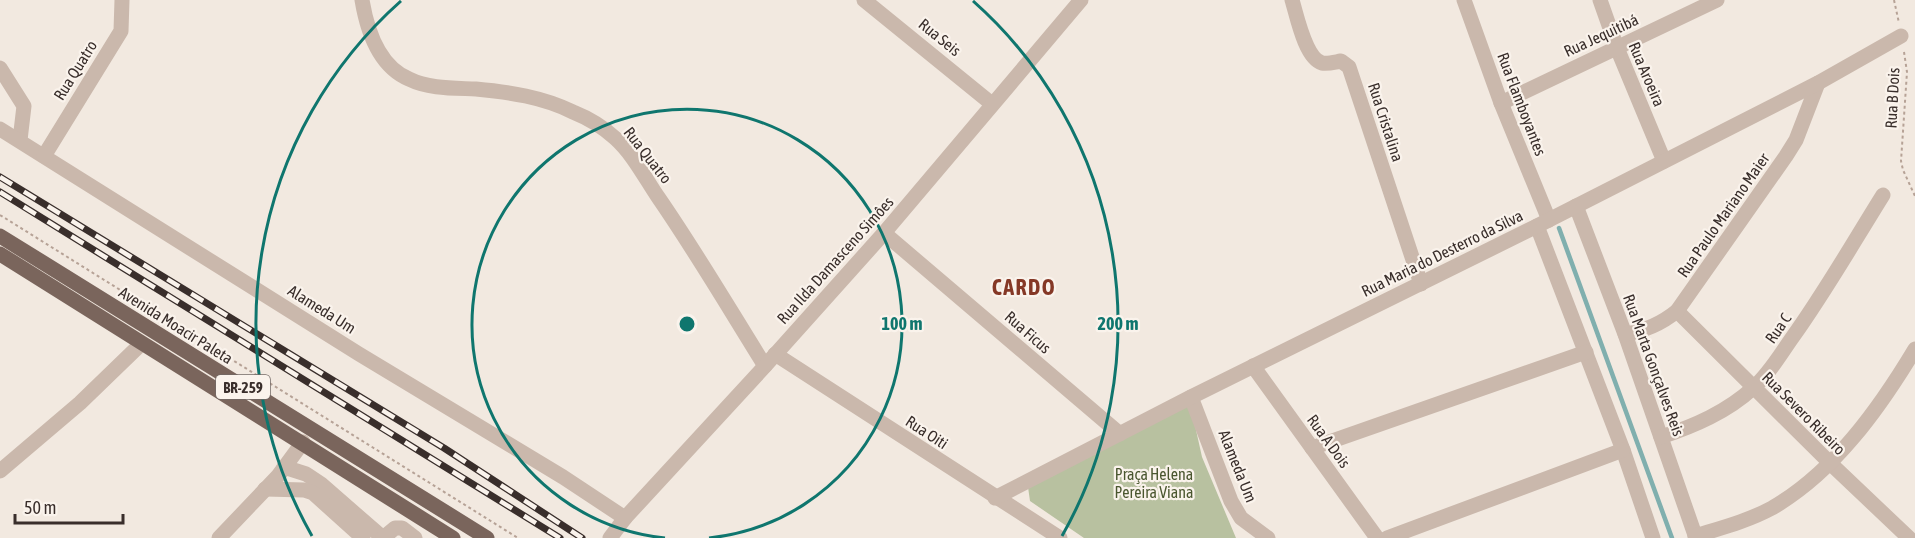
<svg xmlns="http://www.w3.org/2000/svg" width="1915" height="538" font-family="'Asap Condensed',sans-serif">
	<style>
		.green { fill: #b8c1a0 }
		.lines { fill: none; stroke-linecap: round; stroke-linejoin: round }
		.stream { stroke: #80afae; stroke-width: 4.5 }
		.path { stroke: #b6a296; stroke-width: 2; stroke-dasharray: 3 3; stroke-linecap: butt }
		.minor { stroke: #cab8ac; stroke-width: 15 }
		.major { stroke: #7a655c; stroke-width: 15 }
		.rail-casing { stroke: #392e2b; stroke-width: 7 }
		.rail { stroke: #faf3ec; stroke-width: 4.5; stroke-dasharray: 14; stroke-linecap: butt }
		.ring { fill: none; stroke: #0f766e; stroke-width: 3 }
		.labels { text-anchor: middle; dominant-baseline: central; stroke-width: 4.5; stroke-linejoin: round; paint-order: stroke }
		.shield { fill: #faf3ec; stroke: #736965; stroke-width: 1.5 }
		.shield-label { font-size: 15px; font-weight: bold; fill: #392e2b }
		.street-label { font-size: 16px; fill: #392e2b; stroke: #faf3ec }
		.park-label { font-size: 16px; fill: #4a562f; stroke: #faf3ec }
		.district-label { font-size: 22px; font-weight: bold; letter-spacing: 1.5px; fill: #853826; stroke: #faf3ec }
		.centre { fill: #0f766e; stroke: #faf3ec; stroke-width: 3 }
		.ring-label { font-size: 18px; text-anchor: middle; font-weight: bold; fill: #0f766e; stroke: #faf3ec; stroke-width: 4.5; stroke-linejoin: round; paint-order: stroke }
	</style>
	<rect width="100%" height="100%" fill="#f2e9e0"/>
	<path class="green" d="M1190,403L1202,457L1236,538H1084L1030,501L1028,487Z"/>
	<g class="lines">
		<path class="stream" d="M1559,228L1672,538"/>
		<g class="path">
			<path d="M1894,0L1899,23"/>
			<path d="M1904,52L1907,72L1901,161L1903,170L1915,196"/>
			<path d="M0,215L518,538"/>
		</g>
		<g class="minor">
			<path d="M362,0C367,30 378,66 409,79C429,89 454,88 476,89C509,92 543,97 573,112C588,118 603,127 615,138C633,154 645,178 658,197C696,252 730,310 765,366"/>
			<path d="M864,0L992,104"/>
			<path d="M1292,0C1297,16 1305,58 1322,63C1328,64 1335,62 1341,61L1349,67L1421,284"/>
			<path d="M1464,0L1501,103L1549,220"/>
			<path d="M1600,0L1617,48L1664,161"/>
			<path d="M0,68L24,106L20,140"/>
			<path d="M1501,103L1717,0"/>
			<path d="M0,129L359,354L563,477L625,518"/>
			<path d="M44,156L121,31L122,0"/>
			<path d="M1576,206L1625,334L1696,538"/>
			<path d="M1537,226L1623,450L1653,538"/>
			<path d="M884,233L1120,434"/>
			<path d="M1677,311L1830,463L1909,538"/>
			<path d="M1625,334C1645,331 1661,324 1677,311L1786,156L1796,140L1818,83"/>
			<path d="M775,354L1060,538"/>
			<path d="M1253,366L1377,538"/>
			<path d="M1191,397L1231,501L1241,518L1268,538"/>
			<path d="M1661,437C1694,426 1727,412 1753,388C1769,374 1780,355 1792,338C1825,292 1853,243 1883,195"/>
			<path d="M1312,448L1586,352"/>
			<path d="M284,467L306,474L321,484L383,538"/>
			<path d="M0,471L80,403L141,344"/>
			<path d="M265,489L304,490L313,493L363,538"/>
			<path d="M995,498L1191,397L1537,226L1818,83L1901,36"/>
			<path d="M1695,536C1721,528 1748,521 1772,508C1834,472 1879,409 1915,349"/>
			<path d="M219,538L278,476L303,442"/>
			<path d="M383,538L395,528H402L415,538"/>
			<path d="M610,538L625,518L765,366L884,233L1081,0"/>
			<path d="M1387,538L1623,450"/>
		</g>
		<g class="major">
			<path d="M0,236L487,538"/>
			<path d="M0,254L453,538"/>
		</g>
		<defs>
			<g id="rail">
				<path d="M0,177L444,448L582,538"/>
				<path d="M0,192L560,538"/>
			</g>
		</defs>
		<use href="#rail" class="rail-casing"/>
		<use href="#rail" class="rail"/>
	</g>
	<g class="ring">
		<path d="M665 538A215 215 0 1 1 709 538"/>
		<path d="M312 536A431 431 0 0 1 401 1M973 1A431 431 0 0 1 1062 536"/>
	</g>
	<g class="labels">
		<rect class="shield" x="216" y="375" width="54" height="24" rx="4.5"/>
		<g class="shield-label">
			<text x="243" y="387">BR-259</text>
		</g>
		<g class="street-label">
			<text transform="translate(1601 35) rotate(-25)">Rua Jequitibá</text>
			<text transform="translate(940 37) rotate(39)">Rua Seis</text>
			<text transform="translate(75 70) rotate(-58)">Rua Quatro</text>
			<text transform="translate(1647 74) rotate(67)">Rua Aroeira</text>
			<text transform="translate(1892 98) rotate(-87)">Rua B Dois</text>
			<text transform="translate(1522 104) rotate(69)">Rua Flamboyantes</text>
			<text transform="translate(1386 122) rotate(72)">Rua Cristalina</text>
			<text transform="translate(648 155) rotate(52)">Rua Quatro</text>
			<text transform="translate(1723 215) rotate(-55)">Rua Paulo Mariano Maier</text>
			<text transform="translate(1442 253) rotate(-26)">Rua Maria do Desterro da Silva</text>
			<text transform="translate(835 260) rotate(-48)">Rua Ilda Damasceno Simôes</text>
			<text transform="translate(322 309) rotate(32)">Alameda Um</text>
			<text transform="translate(176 325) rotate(32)">Avenida Moacir Paleta</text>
			<text transform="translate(1778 328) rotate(-55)">Rua C</text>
			<text transform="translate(1028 332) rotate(41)">Rua Ficus</text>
			<text transform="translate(1654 365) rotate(70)">Rua Marta Gonçalves Reis</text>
			<text transform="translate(1804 413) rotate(45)">Rua Severo Ribeiro</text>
			<text transform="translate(927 432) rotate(33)">Rua Oiti</text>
			<text transform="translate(1329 441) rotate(54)">Rua A Dois</text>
			<text transform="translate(1238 466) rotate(68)">Alameda Um</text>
		</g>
		<g class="park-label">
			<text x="1154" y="474">Praça Helena<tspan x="1154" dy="18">Pereira Viana</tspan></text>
		</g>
		<g class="district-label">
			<text x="1024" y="287">CARDO</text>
		</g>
	</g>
	<circle cx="687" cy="324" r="9" class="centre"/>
	<g class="ring-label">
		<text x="902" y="330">100 m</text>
		<text x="1118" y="330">200 m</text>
	</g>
	<path d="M15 514v9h108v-9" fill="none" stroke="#392e2b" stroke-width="3"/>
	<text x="24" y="514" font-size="18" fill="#392e2b" stroke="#faf3ec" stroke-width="4.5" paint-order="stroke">50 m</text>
</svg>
